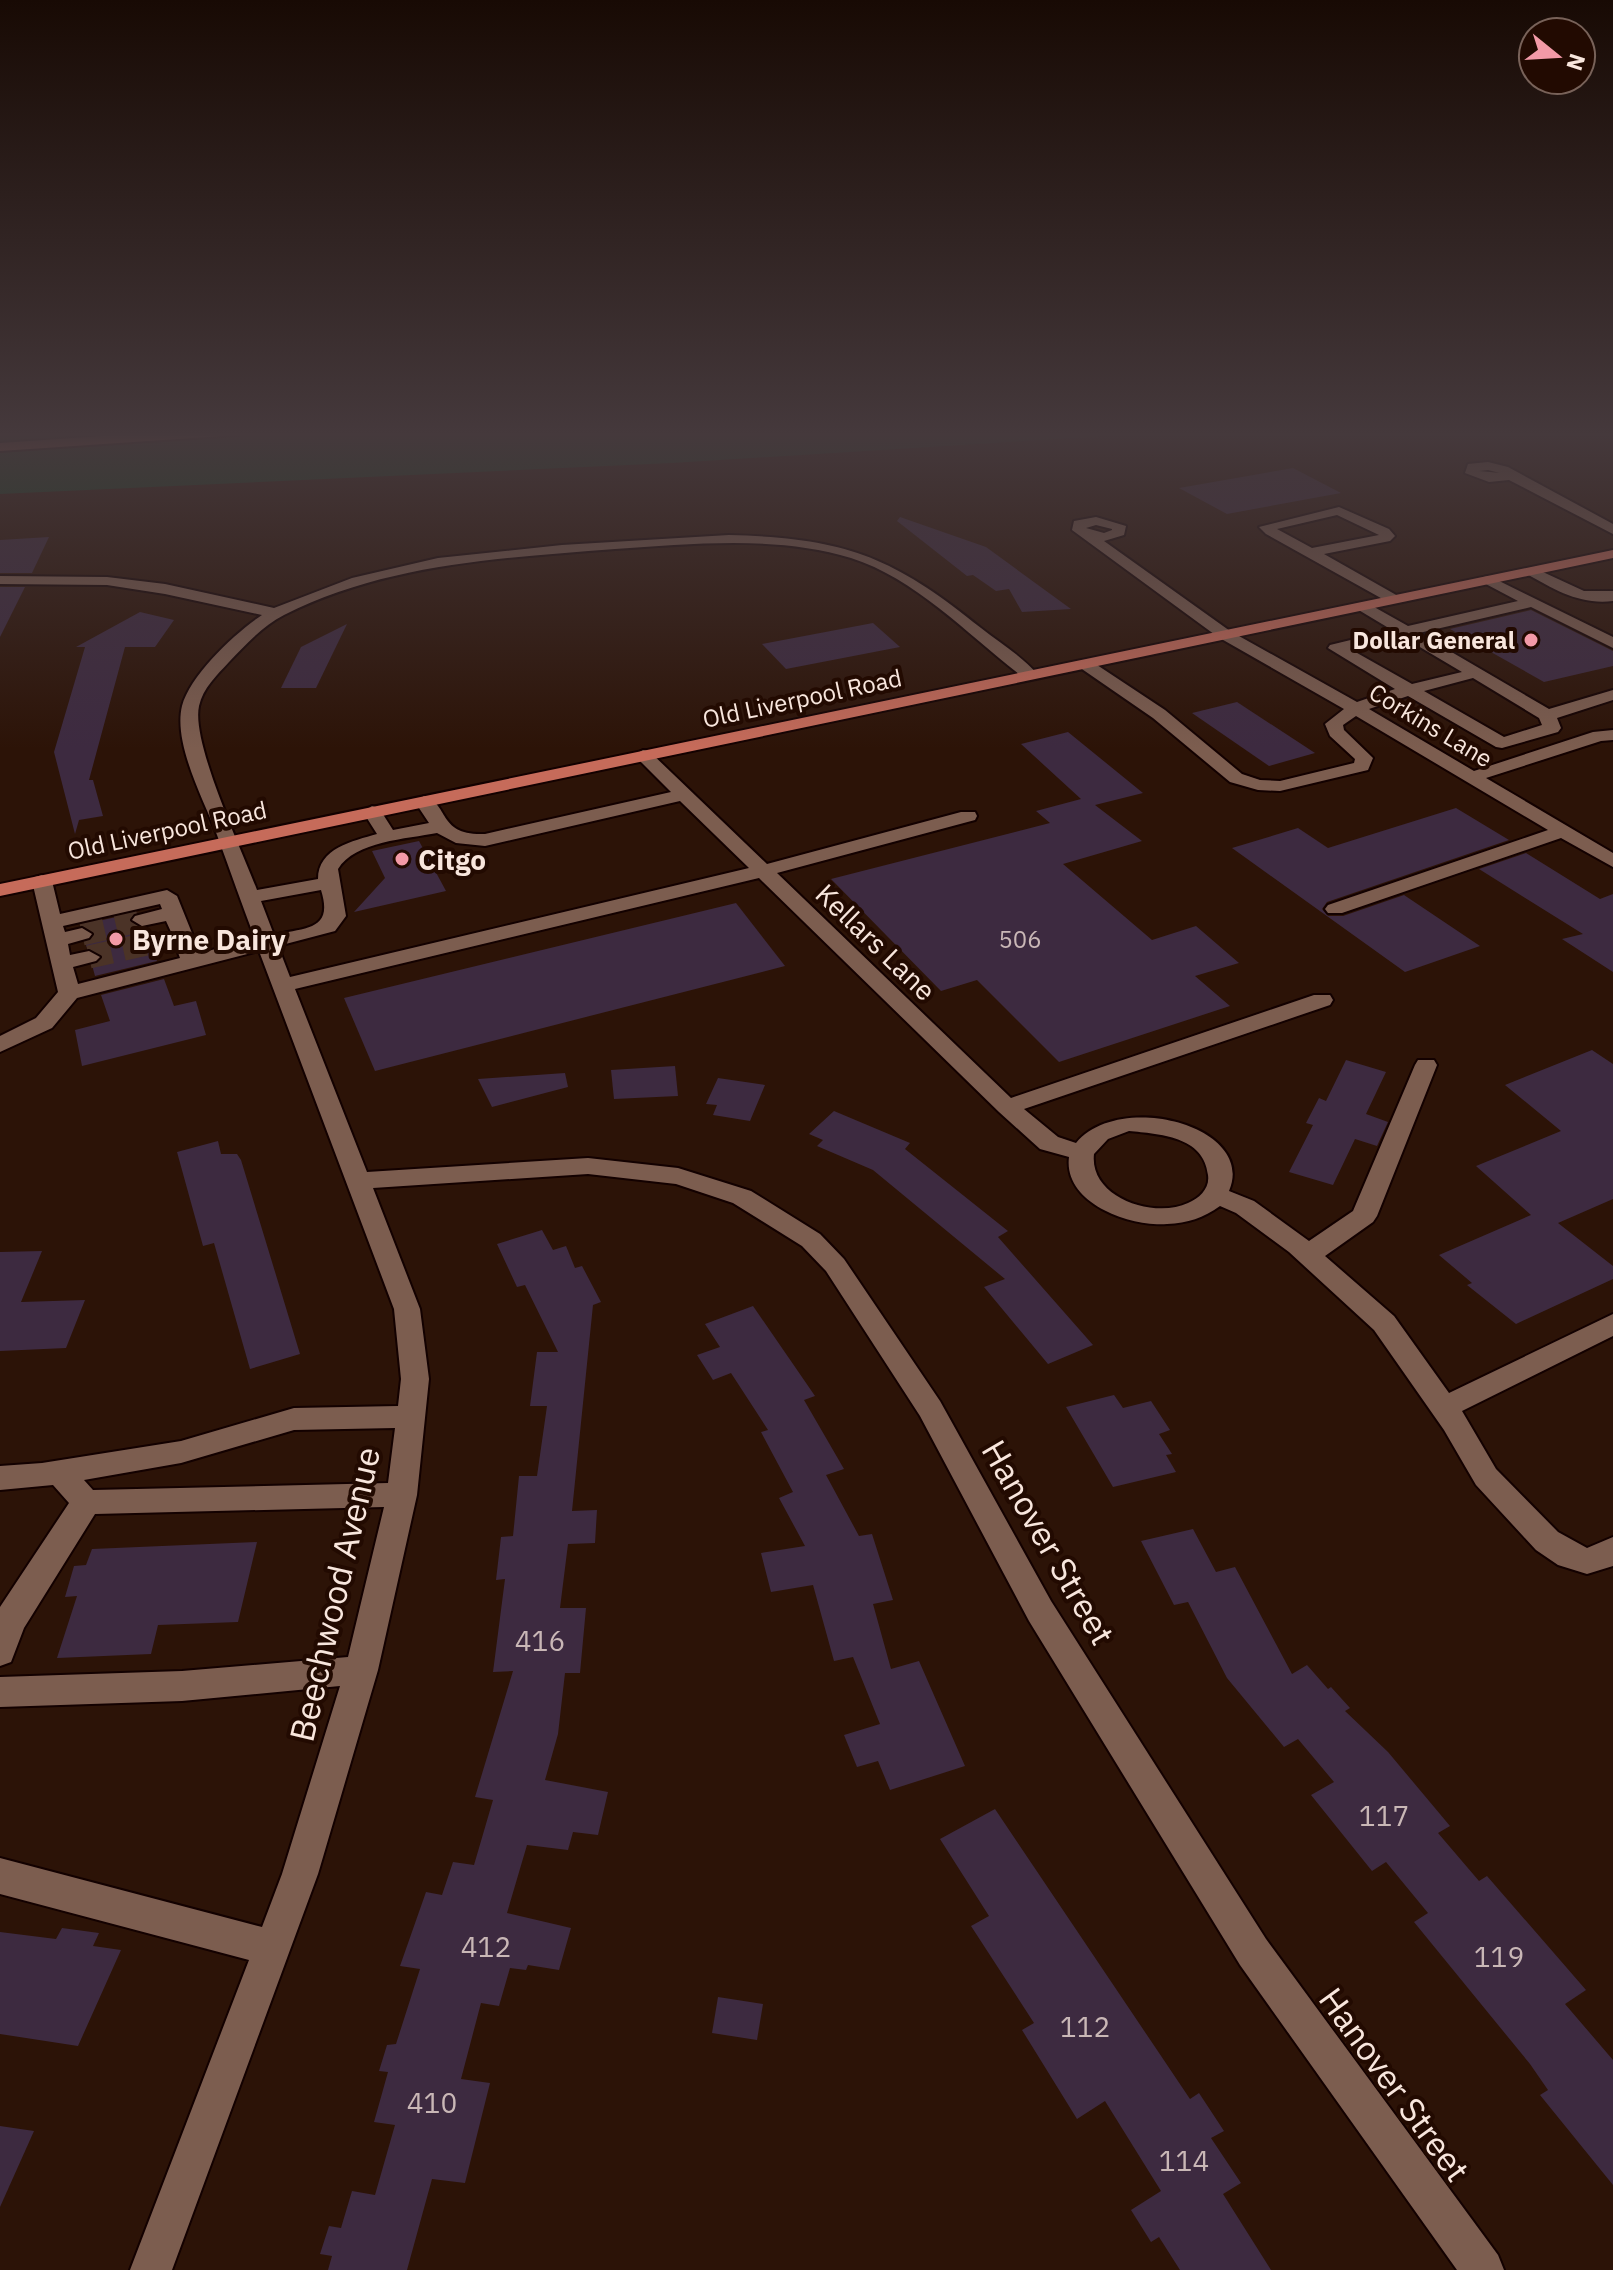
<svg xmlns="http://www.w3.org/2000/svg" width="1613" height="2270" font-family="'IBM Plex Sans',sans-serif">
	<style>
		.green { fill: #0f4223 }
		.building { fill: #3d2a40 }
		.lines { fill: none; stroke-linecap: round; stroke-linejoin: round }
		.minor-tunnel { stroke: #4b3327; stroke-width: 23; stroke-dasharray: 23 12; stroke-linecap: butt }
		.minor-casing { stroke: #130100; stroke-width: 4 }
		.major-casing { stroke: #130100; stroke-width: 4 }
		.minor { fill: #7c5d4f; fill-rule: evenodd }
		.major { fill: #c66b5a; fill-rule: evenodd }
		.poi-dot { fill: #f39aa7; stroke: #220a01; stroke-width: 3 }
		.labels { text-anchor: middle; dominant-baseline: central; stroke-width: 8; stroke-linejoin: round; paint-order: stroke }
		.far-poi-label { font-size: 24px; font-weight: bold; fill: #f8e6dd; stroke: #220a01; text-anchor: end }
		.far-street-label { font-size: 24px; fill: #f8e6dd; stroke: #220a01 }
		.number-label { font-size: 24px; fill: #c9b7b6 }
		.poi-label { font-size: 28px; font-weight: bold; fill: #f8e6dd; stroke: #220a01; text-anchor: start }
		.street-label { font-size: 28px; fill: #f8e6dd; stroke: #220a01 }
		.near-number-label { font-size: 28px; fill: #c9b7b6 }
		.near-street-label { font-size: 34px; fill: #f8e6dd; stroke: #220a01 }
	</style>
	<rect width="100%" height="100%" fill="#2c1307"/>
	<path class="green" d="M0,431H1185L672,463L0,494Z"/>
	<g class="building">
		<path d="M1293,468L1341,493L1227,514L1179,488Z"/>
		<path d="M900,517L986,547L1071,609L1022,612L1009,589L996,591L973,575L967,576L897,521Z"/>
		<path d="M49,537L32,573H0V540Z"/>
		<path d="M0,587H25L0,637Z"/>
		<path d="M1531,610L1613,651V666L1544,682L1450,629Z"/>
		<path d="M140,612L174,620L155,647H125L89,780H93L103,816L79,820L75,834L54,752L85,647H76Z"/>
		<path d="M873,623L900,647L786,669L762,644Z"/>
		<path d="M347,624L316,688H281L301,647Z"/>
		<path d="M1237,702L1315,753L1269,766L1192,713Z"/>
		<path d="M1068,732L1143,793L1095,805L1142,841L1063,864L1152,940L1196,926L1239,963L1195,976L1230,1006L1059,1062L977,980L941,991L831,879L1050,823L1036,811L1081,799L1021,744Z"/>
		<path d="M1456,808L1509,840L1327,902L1322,909L1328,916H1343L1404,895L1480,946L1405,972L1232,848L1298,828L1328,848Z"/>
		<path d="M419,841L446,891L354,912L385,878L372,851Z"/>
		<path d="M1526,853L1600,899L1613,894V972L1562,939L1583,934L1479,869Z"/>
		<path d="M736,903L785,966L375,1071L344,998Z"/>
		<path d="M139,912L133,914L129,921L145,928L148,935L142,937L138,944L154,951L157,961L95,976L92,965L103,957L87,948L85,942L91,940L95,933L80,925Z"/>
		<path d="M164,979L174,1006L196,1001L206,1035L82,1066L75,1030L110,1021L101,995Z"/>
		<path d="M1592,1050L1613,1064V1199L1558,1223L1613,1266V1279L1516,1324L1467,1285L1472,1283L1439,1255L1531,1215L1476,1166L1561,1131L1505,1085Z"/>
		<path d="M1346,1060L1386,1072L1366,1114L1388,1122L1377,1146L1355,1139L1333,1185L1289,1172L1313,1125L1306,1123L1319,1098L1326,1101Z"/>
		<path d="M675,1066L678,1096L614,1099L611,1070Z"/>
		<path d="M565,1073L568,1087L492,1107L478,1079Z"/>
		<path d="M718,1078L765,1085L750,1121L713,1115L717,1105L706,1104Z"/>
		<path d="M834,1111L910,1143L905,1149L1008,1231L998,1237L1093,1345L1048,1364L984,1287L1005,1279L873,1170L817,1146L823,1140L809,1134Z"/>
		<path d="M218,1141L221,1154H237L241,1160L300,1354L250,1369L214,1243L203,1246L177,1152Z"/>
		<path d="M542,1230L553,1250L566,1246L575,1268L582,1266L601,1302L593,1305L572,1511L597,1510L595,1543L568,1544L560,1608H586L580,1673H565L558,1734L545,1780L608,1792L598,1835L573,1832L568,1850L527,1845L507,1913L571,1928L559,1970L528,1965L526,1970L510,1968L499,2006L481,2003L461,2079L490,2083L465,2183L432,2179L407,2270H328L332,2256L320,2254L329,2226L341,2228L352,2191L375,2195L395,2125L374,2122L388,2072L379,2071L387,2045L396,2044L420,1969L400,1966L426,1892L442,1895L453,1862L474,1865L493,1800L475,1797L513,1671L493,1672L505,1579L496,1580L501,1537L513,1536L519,1476H537L547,1406H530L537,1352H558L525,1285L517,1287L497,1244Z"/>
		<path d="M42,1251L21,1302L85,1300L66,1348L0,1351V1252Z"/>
		<path d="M753,1306L815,1396L804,1400L844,1469L826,1475L859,1536L872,1534L893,1600L873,1604L891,1669L919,1661L965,1766L890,1790L878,1761L857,1767L844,1735L880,1724L853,1657L834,1661L813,1585L771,1592L761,1553L805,1546L779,1498L793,1492L761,1432L768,1430L731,1373L713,1380L697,1355L720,1347L705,1324Z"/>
		<path d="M1114,1395L1123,1408L1151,1401L1170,1430L1159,1434L1172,1454L1166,1455L1176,1472L1113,1487L1066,1407Z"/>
		<path d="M1193,1529L1216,1572L1235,1567L1292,1674L1307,1665L1328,1689L1331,1687L1350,1708L1345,1711L1388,1752L1450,1826L1438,1833L1479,1881L1487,1876L1586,1990L1565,2004L1613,2060V2185L1540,2095L1548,2090L1530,2064L1414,1922L1428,1913L1386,1862L1372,1871L1311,1795L1334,1782L1298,1739L1284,1747L1227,1678L1188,1602L1174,1605L1141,1541Z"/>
		<path d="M257,1542L238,1622L158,1625L151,1654L57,1658L77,1596L65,1597L74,1566L86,1565L92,1549Z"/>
		<path d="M995,1809L1190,2099L1199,2093L1224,2131L1211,2138L1241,2183L1223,2194L1271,2270H1180L1159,2237L1151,2242L1131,2210L1161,2191L1105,2101L1077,2119L1022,2030L1034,2023L971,1926L989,1916L940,1839Z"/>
		<path d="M62,1928L99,1933L93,1946L121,1950L78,2046L0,2034V1932L56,1939Z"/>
		<path d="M718,1997L763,2004L757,2040L712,2033Z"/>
		<path d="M0,2126L34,2131L0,2207Z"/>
	</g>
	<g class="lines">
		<g class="minor-tunnel">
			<path d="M82,934L142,920"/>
			<path d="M89,957L151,943"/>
		</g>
		<defs>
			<g id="minor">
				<path d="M1488,462L1508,467L1613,524V534L1509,480L1489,482L1465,473L1468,464ZM1488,470L1500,473L1479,471Z"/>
				<path d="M1339,507L1389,529L1395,536L1390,541L1324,554L1398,596V602H1388L1266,534L1259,527ZM1337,515L1379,535L1312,548L1277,529Z"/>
				<path d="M1096,517L1126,526L1124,535L1104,541L1230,631L1357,702L1395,689L1328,648L1330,645L1392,630L1357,609V603H1367L1408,626L1518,601L1484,583V577L1489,576L1613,637V648L1531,607L1419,633L1549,709L1613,690V700L1557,718L1561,728L1558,732L1502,748L1496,747L1408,696L1369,709L1474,771L1593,732L1613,730V740L1601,741L1486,778L1613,853V867L1561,838L1342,913H1328L1325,909L1328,905L1548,830L1356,716L1343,725L1344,730L1373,758L1368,770L1280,791L1258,790L1230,782L1153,718L1079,667V661H1091L1165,710L1242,774L1260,780L1280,781L1354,763L1355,759L1330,736L1325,724L1344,709L1218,637L1072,530L1074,521ZM1096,525L1112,529V530L1104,533L1086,528ZM1403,637L1462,672L1412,684L1350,649ZM1473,678L1539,718L1542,725L1504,737L1424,691Z"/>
				<path d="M729,535C845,538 892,556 981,628C1000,643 1023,657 1038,675L1036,678H1024C970,637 917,579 851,558C776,535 692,544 615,549C503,558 387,563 284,615C263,626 246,644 229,662C217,675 203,688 199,706C191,743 242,850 257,890L318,879C318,848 353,841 377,834L363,812L372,806L379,808L393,830L429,823L415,802L424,796C450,804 437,836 485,834L671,792L634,755L643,750L649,751L767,864L961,812H975L977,816L975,820L777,873L1011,1098L1314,995H1330L1333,1000L1330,1005L1024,1109L1058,1137L1076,1143C1119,1090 1257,1126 1229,1191L1254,1201L1309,1241L1353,1211L1415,1065L1418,1060H1434L1437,1065L1377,1216L1373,1222L1325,1256L1394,1316L1449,1393L1613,1314V1336L1462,1411L1496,1469L1558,1532L1587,1548L1613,1537V1566L1587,1574L1558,1565L1536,1550L1476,1485L1444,1430L1374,1330L1289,1252L1236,1213L1220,1206C1203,1218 1188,1223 1167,1224C1130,1227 1063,1203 1069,1157L1040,1149L999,1112L759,878L295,989L367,1172L588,1158L678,1168L751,1191L820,1234L844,1259L940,1401L1051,1601L1266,1939L1498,2255L1504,2270H1457L1240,1965L1029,1621L920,1416L826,1271L802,1246L733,1203L676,1184L588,1174L373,1188L420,1309L429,1379L417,1495L378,1670L318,1874L172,2270H130L249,1960L0,1894V1858L262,1927L282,1874L340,1686L182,1701L0,1707V1677L182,1671L348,1657L384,1507L95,1514L24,1628L11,1662L0,1666V1607L69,1503L53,1485L0,1490V1466L42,1463L181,1441L294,1408L398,1406L401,1379L394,1309L259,951L77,998L52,1028L0,1052V1036L36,1018L58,992L32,881L35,877L42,875L52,881L60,914L167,890L177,896L200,953L255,939C242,905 230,870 217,835C204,800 173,744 182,706C190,675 236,632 262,615L165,594L107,585L0,584V576L107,577L165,584L274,608L352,578L438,558L562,545ZM680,801L749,868L290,977L278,946L335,931L346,916L338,869C355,841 407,839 437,833L456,843L485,846ZM321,890C334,931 305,927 274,935L261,901ZM160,904L162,909L135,916L132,920L142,926L166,921L171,932L144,939L141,943L151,949L175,944L180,958L78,984L73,967L96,961L100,957L89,951L70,955L68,944L89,938L92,934L82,928L65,932L63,926ZM1129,1131C1159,1134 1204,1136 1208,1175C1210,1188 1200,1198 1188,1203C1155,1219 1089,1198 1094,1154L1108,1139ZM395,1428L388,1483L93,1490L84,1480L181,1463L294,1430Z"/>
				<path d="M1532,567L1584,591H1613V601C1580,605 1555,590 1527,574L1525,571Z"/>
			</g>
			<g id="major">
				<path d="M177,431H243L237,435L0,451V443Z"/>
				<path d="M1613,550V558L0,896V884Z"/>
			</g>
		</defs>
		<use href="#minor" class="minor-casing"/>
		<use href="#major" class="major-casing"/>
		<use href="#minor" class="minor"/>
		<use href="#major" class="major"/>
	</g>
	<linearGradient id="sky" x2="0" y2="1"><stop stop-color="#180a04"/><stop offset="0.58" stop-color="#45393c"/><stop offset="1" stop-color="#45393c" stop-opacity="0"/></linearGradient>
	<rect width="1613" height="749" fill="url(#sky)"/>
	<g class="poi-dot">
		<circle cx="1531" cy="640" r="8"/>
		<circle cx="402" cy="859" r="8"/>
		<circle cx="116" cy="939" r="8"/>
	</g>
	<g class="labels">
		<g class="far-poi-label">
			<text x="1515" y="640">Dollar General</text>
		</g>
		<g class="far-street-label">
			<text transform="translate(802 698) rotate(-12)">Old Liverpool Road</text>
			<text transform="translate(1431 725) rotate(31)">Corkins Lane</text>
			<text transform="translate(167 830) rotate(-12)">Old Liverpool Road</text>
		</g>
		<g class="number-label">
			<text x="1020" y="939">506</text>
		</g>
		<g class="poi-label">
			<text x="418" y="859">Citgo</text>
			<text x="132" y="939">Byrne Dairy</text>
		</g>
		<g class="street-label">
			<text transform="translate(876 942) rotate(44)">Kellars Lane</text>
		</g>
		<g class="near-number-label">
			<text x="540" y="1640">416</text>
			<text x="1384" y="1815">117</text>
			<text x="486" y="1946">412</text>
			<text x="1499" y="1956">119</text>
			<text x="1085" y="2026">112</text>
			<text x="432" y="2102">410</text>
			<text x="1184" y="2160">114</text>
		</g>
		<g class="near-street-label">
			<text transform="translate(1049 1542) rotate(60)">Hanover Street</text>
			<text transform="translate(334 1594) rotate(-77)">Beechwood Avenue</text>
			<text transform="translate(1395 2084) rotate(54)">Hanover Street</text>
		</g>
	</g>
	<g transform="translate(1557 56) rotate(108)"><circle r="38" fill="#220a01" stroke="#786259" stroke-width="2"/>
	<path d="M0-6L14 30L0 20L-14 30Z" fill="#f39aa7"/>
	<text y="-12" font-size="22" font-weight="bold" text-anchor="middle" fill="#f8e6dd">N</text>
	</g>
</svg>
